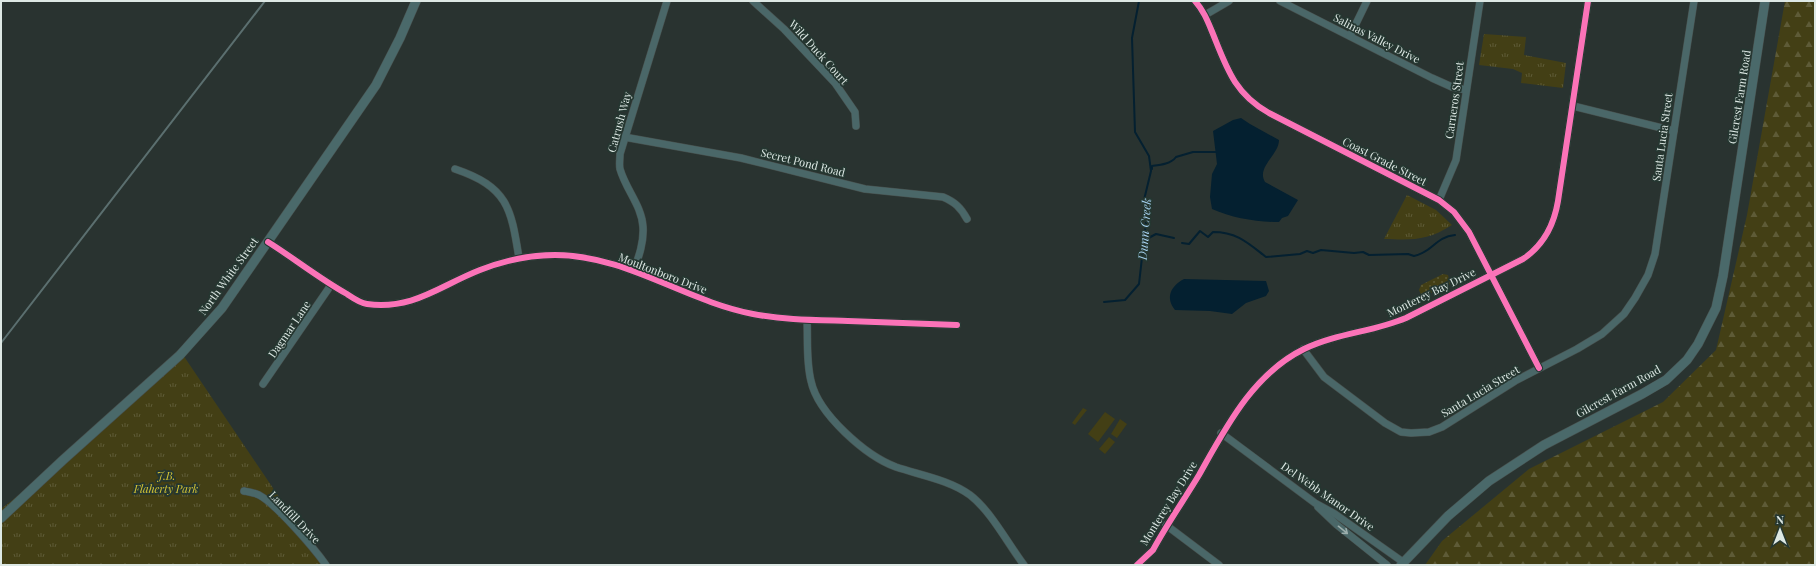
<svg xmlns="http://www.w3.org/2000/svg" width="1816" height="566" font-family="'Playfair Display',serif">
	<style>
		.grass { fill: #433f15 }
		.forest { fill: url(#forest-firs) }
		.park { fill: url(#park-tufts) }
		.garden { fill: url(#garden-dots) }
		.water { fill: #042030 }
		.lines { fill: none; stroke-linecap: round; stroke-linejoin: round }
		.stream { stroke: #042030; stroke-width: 2 }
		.minor-casing { stroke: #474f4c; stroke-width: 8 }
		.major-casing { stroke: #474f4c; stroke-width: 10 }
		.minor { stroke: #4a6768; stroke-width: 7 }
		.major { stroke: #4a696a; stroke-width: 9 }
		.rail { stroke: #5b6f6f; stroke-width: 2 }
		.cycleway-casing { stroke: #253731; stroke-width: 8 }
		.cycleway { stroke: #fb73b8; stroke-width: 6 }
		.oneway { stroke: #9baeac }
		.labels { text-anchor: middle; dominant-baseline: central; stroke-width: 3.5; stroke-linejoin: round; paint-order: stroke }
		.street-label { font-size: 11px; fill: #dde8e4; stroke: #253731 }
		.park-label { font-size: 11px; font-style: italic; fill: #d6c534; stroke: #253731 }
		.water-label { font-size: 12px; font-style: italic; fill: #a6d2f0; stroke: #253731 }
	</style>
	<defs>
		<pattern id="forest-firs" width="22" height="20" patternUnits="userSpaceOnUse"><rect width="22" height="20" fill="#433f15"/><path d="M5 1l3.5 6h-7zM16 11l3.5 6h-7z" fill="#5e5b37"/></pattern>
		<pattern id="park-tufts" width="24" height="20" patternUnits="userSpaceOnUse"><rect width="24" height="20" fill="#433f15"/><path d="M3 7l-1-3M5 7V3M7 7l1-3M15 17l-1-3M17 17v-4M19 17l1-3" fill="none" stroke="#5e5b37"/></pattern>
		<pattern id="garden-dots" width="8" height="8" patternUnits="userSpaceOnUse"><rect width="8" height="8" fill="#433f15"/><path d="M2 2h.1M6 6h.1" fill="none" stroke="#5e5b37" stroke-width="1.8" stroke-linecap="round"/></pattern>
	</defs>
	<rect width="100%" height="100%" fill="#293330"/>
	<g class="grass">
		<path d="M1083,408L1087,410L1075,425L1072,423Z"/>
		<path d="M1105,412L1115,419L1098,442L1088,434Z"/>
		<path d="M1120,419L1127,424L1117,438L1111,434Z"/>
		<path d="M1109,437L1115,442L1105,454L1099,449Z"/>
	</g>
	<path class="forest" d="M1785,1H1815V565H1425L1442,541L1529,469L1663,402L1716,350L1747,215Z"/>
	<g class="park">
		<path d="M1484,34L1526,37L1524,55L1566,63L1563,88L1521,83L1522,73L1513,69L1479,65Z"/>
		<path d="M1407,195L1436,210L1452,225C1427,241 1412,240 1384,239Z"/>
		<path d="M181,352L325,565H1V509L63,460Z"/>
	</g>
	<path class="garden" d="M1443,274L1448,275L1450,284L1422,297L1419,290L1421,285Z"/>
	<g class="water">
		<path d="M1241,118L1250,124L1279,140C1279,155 1256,167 1265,182L1298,200L1288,216L1282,218L1279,222C1256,222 1232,218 1212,209L1210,197L1212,174L1217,164L1213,131L1233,120Z"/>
		<path d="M1184,279L1266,281L1269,291L1266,296L1246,303L1232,314L1210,311L1175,310C1165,297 1171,286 1184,279Z"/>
	</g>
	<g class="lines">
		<g class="stream">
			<path d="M1152,169V166C1160,165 1171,164 1176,157L1193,152H1216"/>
			<path d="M1143,241L1156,234L1174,238"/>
			<path d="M1182,243L1189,244L1200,231L1208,237L1213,232C1237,232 1248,243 1266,257L1300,254L1307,251L1313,253L1321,250L1354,253L1363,252L1369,255L1408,254L1414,256C1433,252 1435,237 1455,235"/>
			<path d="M1104,302L1125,300L1139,284L1146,222L1144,200L1151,171L1149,156L1135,132L1132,38L1139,1"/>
		</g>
		<defs>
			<g id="minor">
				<path d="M753,1L784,29L835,83L855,112L856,126"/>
				<path d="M1195,1C1204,11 1208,22 1213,34C1227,69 1235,94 1269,113L1439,200L1454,212L1469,232L1539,368"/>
				<path d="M1280,1L1432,78L1452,87L1466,90"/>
				<path d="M1205,15L1229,1"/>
				<path d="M1350,36L1367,1"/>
				<path d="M1573,106L1674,131"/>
				<path d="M624,137L741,158L865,189L943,197C955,202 961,208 967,219"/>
				<path d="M455,169C508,187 511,208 519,258"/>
				<path d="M1439,200L1456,160L1480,1"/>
				<path d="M268,242C295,259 320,279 347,294C353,298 360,303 367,304C414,310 439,286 480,270C503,261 530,255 555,255C626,255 685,301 753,314C784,320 816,320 848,321C884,322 921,324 957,325"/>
				<path d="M634,270C639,256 644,242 643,227C642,206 626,190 620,169C619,165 620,159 620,154L667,1"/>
				<path d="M807,320C808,340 806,361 811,381C818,414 866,456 896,467C920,475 950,480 970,495C991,511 1008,544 1024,565"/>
				<path d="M1303,349L1324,377L1385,423L1401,432L1411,433L1429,432L1442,427L1515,381L1577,349L1602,334L1624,314L1635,298L1648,275L1655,254L1694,1"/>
				<path d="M263,384L331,285"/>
				<path d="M1221,433L1315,503L1335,514L1403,562"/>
				<path d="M244,491C249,492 255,493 259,495C276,504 314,548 326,565"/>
				<path d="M1318,507L1337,525L1387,565"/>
				<path d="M1166,525L1219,565"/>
				<path d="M1137,565L1153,550C1167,524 1184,500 1199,475C1226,427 1253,374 1304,349C1337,333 1373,332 1406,318L1523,259C1544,245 1554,225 1558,201L1588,1"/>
			</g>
			<g id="major">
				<path d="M1,518L63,460L180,355L222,308L376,85L400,38L416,1"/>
				<path d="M1401,565L1448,516L1489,481L1544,445L1642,394L1666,380L1687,360L1698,344L1716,308L1723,276L1765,1"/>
			</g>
		</defs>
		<use href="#minor" class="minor-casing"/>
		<use href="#major" class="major-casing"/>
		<use href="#minor" class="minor"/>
		<use href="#major" class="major"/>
		<path class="rail" d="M1,343L265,1"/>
		<defs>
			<g id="cycleway">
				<path d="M1195,1C1204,11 1208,22 1213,34C1227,69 1235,94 1269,113L1439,200L1454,212L1469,232L1539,368"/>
				<path d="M268,242C295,259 320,279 347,294C353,298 360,303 367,304C414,310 439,286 480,270C503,261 530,255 555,255C626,255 685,301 753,314C784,320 816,320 848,321C884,322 921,324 957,325"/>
				<path d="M1137,565L1153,550C1167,524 1184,500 1199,475C1226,427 1253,374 1304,349C1337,333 1373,332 1406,318L1523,259C1544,245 1554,225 1558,201L1588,1"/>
			</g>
		</defs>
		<use href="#cycleway" class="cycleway-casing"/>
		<use href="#cycleway" class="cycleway"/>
	</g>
	<defs><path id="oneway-shaft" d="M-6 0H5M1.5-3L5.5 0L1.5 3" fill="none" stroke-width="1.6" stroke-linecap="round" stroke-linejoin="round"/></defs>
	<use class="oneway" href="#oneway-shaft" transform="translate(1343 530) rotate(39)"/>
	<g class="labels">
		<g class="street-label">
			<text transform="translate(1377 38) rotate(27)">Salinas Valley Drive</text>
			<text transform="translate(819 52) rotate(48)">Wild Duck Court</text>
			<text transform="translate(1739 97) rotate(-81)">Gilcrest Farm Road</text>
			<text transform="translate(1454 100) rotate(-82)">Carneros Street</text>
			<text transform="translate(619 122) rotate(-75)">Catrush Way</text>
			<text transform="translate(1662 137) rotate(-82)">Santa Lucia Street</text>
			<text transform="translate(1385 161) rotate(27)">Coast Grade Street</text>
			<text transform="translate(803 162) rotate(14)">Secret Pond Road</text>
			<text transform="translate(663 273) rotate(21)">Moultonboro Drive</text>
			<text transform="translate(228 276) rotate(-54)">North White Street</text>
			<text transform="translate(1431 292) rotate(-26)">Monterey Bay Drive</text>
			<text transform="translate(289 329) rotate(-56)">Dagmar Lane</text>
			<text transform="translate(1480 391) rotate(-31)">Santa Lucia Street</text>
			<text transform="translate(1618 391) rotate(-29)">Gilcrest Farm Road</text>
			<text transform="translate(1328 496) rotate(35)">Del Webb Manor Drive</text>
			<text transform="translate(1168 503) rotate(-58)">Monterey Bay Drive</text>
			<text transform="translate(295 517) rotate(46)">Landfill Drive</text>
		</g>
		<g class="park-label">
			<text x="166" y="475">J.B.<tspan x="166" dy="13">Flaherty Park</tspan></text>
		</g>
		<g class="water-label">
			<text transform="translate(1144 229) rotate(-86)">Dunn Creek</text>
		</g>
	</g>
	<rect width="1816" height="566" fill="none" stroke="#dde8e4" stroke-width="4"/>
	<g transform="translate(1780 530)" stroke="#253731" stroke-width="3" paint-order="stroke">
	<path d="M0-3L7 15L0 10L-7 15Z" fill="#dde8e4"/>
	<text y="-6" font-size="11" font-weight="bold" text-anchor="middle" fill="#dde8e4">N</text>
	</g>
</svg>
